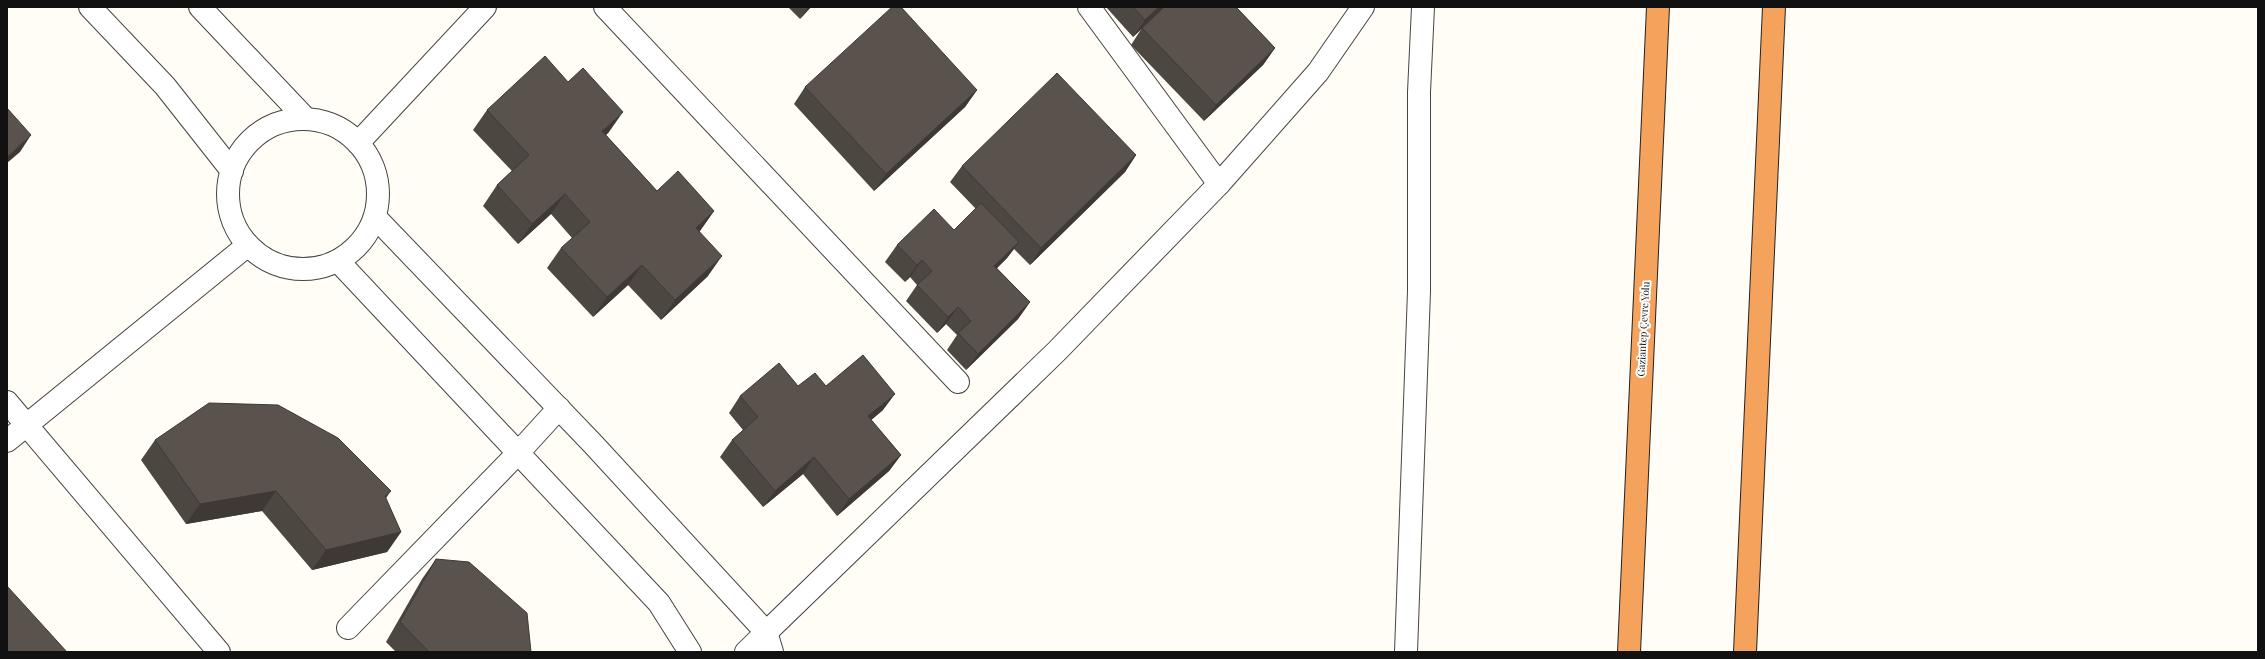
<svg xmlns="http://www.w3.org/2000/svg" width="2265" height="659" font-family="'Playfair Display',serif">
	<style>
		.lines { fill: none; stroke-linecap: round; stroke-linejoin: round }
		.minor-casing { stroke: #444; stroke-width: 24 }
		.highway-casing { stroke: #222; stroke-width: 24 }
		.minor { stroke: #fff; stroke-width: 22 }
		.highway { stroke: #f5a25d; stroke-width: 22 }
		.wall { fill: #4d4742 }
		.shaded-wall { fill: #3f3936 }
		.building { fill: #5a524d; stroke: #3f3936 }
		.labels { text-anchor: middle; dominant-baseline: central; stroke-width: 4; stroke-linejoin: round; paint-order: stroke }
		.street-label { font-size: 10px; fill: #111; stroke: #fff }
	</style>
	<rect width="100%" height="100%" fill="#fffdf5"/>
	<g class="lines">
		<defs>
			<g id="minor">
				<path d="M90,7L165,86L232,171"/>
				<path d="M200,7L306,119"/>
				<path d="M605,7L958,382"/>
				<path d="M1089,7L1219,184"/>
				<circle cx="303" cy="194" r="75"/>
				<path d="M358,143L485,7"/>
				<path d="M375,217L593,444L766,632L772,652"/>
				<path d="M338,261L659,603L690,652"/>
				<path d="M7,402L219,652"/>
				<path d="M7,441L248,245"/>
				<path d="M348,628L518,453L559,408"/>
				<path d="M746,652L1057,351L1219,184L1318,72L1363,7"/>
				<path d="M1406,652L1419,291V92L1423,7"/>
			</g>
			<g id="highway">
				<path d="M1629,652L1658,7"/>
				<path d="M1745,652L1774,7"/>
			</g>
		</defs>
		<use href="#minor" class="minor-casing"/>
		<use href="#highway" class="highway-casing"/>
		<use href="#minor" class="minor"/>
		<use href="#highway" class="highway"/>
	</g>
	<g class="wall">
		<path d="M788,7H811L800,19Z"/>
		<path d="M1106,7H1236L1275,48L1263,65L1204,121L1131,45L1142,28L1133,37Z"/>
		<path d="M805,87L977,90L965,107L874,191L794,104Z"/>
		<path d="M487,110L609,132L606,135L657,191L714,211L699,232L708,276L661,320L628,285L593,317L547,268L561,248L572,238L551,214L518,244L483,206L497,185L512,171L473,130Z"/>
		<path d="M1136,155L1125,172L1030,265L1014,249L1007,258L997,268L1030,302L1018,319L966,370L947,350L957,335L946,324L937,333L906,301L917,285L910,277L905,282L885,262L897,245L954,230L976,209L950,182L962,166Z"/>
		<path d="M798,386H826L883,410L871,420L901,455L889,471L837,516L803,474L763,507L720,457L732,440L743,430L729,413L740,396Z"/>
		<path d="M155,440L386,499L401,532L387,552L312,570L262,511L186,524L141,460Z"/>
		<path d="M436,559L531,652H396L386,642L422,579Z"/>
	</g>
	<g class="shaded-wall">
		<path d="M808,7H811L800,19Z"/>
		<path d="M1159,7H1166L1133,37L1145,20Z"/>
		<path d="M1275,48L1263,65L1204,121L1216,105Z"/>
		<path d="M977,90L965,107L874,191L886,174Z"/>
		<path d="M623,112L609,132L588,151L602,131Z"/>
		<path d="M31,135L20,152L7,163V157Z"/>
		<path d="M1136,155L1125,172L1030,265L1041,248Z"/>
		<path d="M565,194L551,214L518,244L532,224Z"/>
		<path d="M714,211L700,231L682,248L696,228Z"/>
		<path d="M1019,242L1007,258L983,282L994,266Z"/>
		<path d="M722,256L708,276L661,320L675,300Z"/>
		<path d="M922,260L910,277L905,282L917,265Z"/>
		<path d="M642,265L628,285L593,317L607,297Z"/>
		<path d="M1030,302L1018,319L966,370L978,354Z"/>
		<path d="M958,307L946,324L937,333L948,317Z"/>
		<path d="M895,394L883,410L856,433L868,416Z"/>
		<path d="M901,455L889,471L837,516L849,499Z"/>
		<path d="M814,457L803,474L763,507L775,491Z"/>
		<path d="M276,491L262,511L186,524L200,504Z"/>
		<path d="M391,491L377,511L385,496Z"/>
		<path d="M401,532L387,552L312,570L326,550Z"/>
	</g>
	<g class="building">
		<path d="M892,7H901L977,90L886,174L805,87Z"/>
		<path d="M1133,7H1159L1145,20Z"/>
		<path d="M1164,7H1236L1275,48L1216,105L1142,28Z"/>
		<path d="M545,56L568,82L583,68L623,112L602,131L657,191L678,171L714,211L696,228L722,256L675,300L642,265L607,297L561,248L590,222L565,194L532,224L497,185L529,155L487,110Z"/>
		<path d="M1057,73L1136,155L1041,248L962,166Z"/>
		<path d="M7,108L31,135L7,157Z"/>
		<path d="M981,203L1019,242L994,266L1030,302L978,354L958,333L971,321L958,307L948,317L917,285L932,271L922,260L917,265L897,245L934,209L954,230Z"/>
		<path d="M863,355L895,394L868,416L901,455L849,499L814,457L775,491L732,440L758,417L740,396L779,363L798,386L815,373L826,386Z"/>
		<path d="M209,403L278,405L338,438L391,491L385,496L401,532L326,550L276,491L200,504L155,440Z"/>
		<path d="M436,559L469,562L527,613L531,652H429L400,622Z"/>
		<path d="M7,586L67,652H7Z"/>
	</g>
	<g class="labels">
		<g class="street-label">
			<text transform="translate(1643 329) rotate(-87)">Gaziantep Çevre Yolu</text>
		</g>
	</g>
	<rect width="2265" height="659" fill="none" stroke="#111111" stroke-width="16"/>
</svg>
